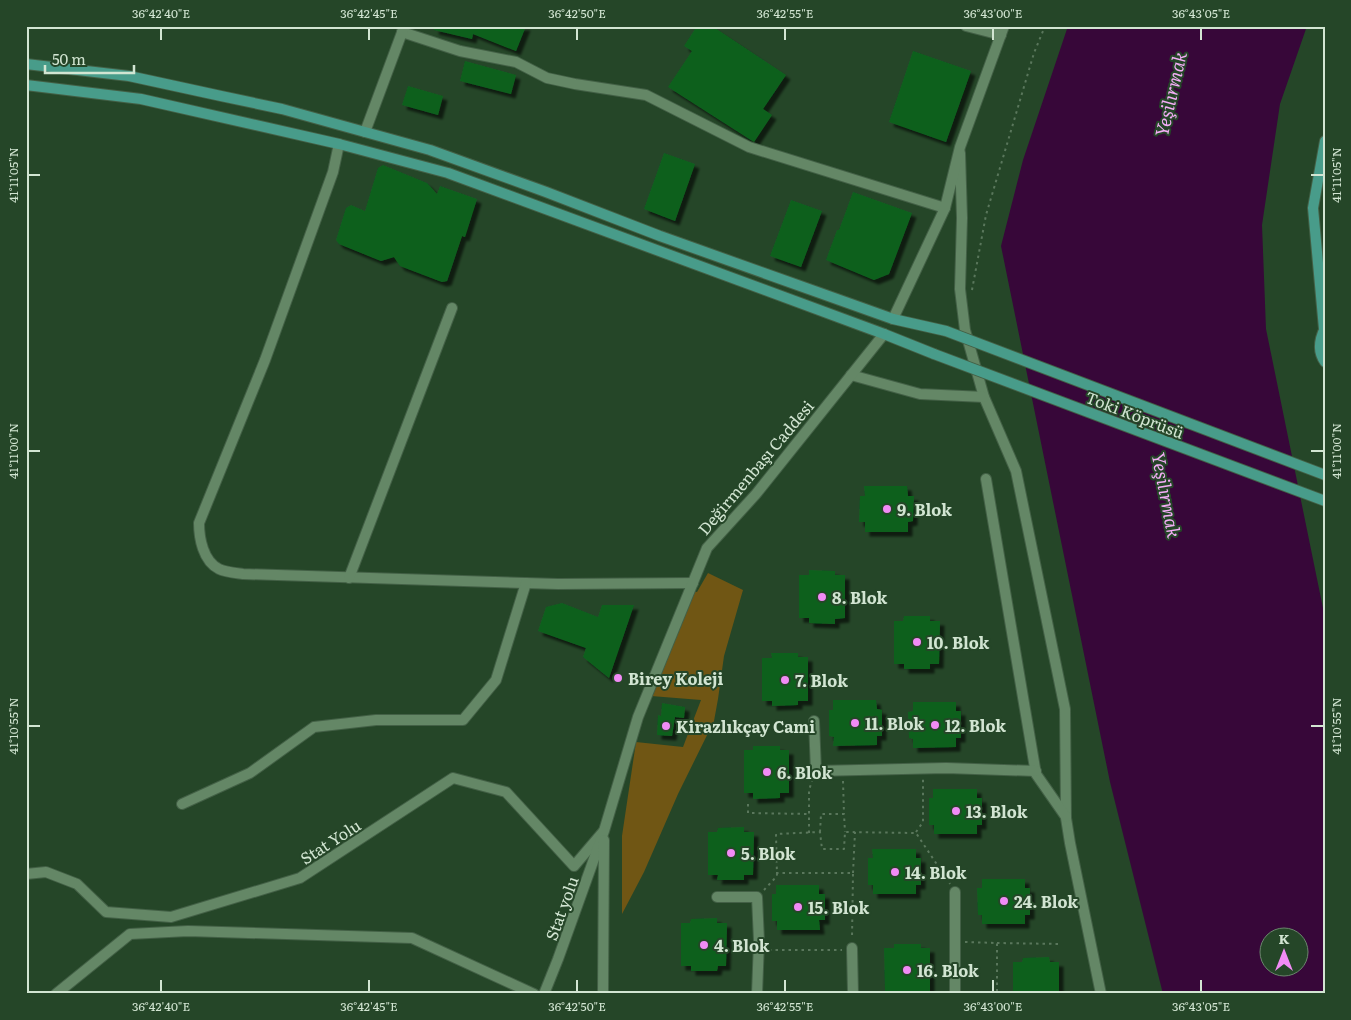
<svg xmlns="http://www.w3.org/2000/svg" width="1351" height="1020" font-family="Literata,serif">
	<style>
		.green { fill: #705614 }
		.water { fill: #370739; fill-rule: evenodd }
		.building { fill: #0e611f; filter: url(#shadow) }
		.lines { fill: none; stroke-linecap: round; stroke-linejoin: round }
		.minor-casing { stroke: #436046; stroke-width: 12 }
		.tertiary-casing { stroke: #436046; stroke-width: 12 }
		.secondary-casing { stroke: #436046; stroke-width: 12 }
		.path { stroke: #5a775c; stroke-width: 2; stroke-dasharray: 2.5 4; stroke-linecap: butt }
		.minor { stroke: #648766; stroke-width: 10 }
		.tertiary { stroke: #648766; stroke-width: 10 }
		.secondary { stroke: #489c8a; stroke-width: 10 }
		.secondary-bridge-casing { stroke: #436046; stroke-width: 12; stroke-linecap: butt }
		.secondary-bridge { stroke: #489c8a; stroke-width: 10 }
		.ticks { fill: none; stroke: #d2e5d2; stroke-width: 2 }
		.poi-dot { fill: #f18bf5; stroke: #254628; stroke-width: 2 }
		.labels { text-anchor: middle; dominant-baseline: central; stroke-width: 4; stroke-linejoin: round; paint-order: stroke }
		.street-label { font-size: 16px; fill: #d2e5d2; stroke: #254628 }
		.poi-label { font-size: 16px; font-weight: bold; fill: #d2e5d2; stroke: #254628; text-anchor: start }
		.water-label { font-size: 18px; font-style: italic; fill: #f4adf6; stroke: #254628 }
		.neatline { fill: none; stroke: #d2e5d2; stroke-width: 2 }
		.ticks-label { font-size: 12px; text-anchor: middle; fill: #d2e5d2 }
	</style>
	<defs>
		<filter id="shadow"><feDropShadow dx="4.5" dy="4.5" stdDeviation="1" flood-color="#0009"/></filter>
	</defs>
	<rect width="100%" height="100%" fill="#254628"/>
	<path class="green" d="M708,573L743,590L724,656L718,699L714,721L678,794L644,872L622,914V836L636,742L683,747L701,700L651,696L691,591L697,592Z"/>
	<path class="water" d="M1068,26H1307L1280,104L1262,225L1266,329L1325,618V994H1163L1110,782L1001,246L1023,160ZM1268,938H1298V968H1268Z"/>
	<g class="building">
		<path d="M435,26H526L516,51L473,34L472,39L434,30Z"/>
		<path d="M697,26H712L786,75L763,109L772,115L754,142L668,87L692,51L684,46Z"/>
		<path d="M913,51L971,71L946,142L889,122Z"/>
		<path d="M465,61L516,75L511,94L460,81Z"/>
		<path d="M408,86L443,96L438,115L402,105Z"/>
		<path d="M664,153L695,164L675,221L644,209Z"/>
		<path d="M383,165L427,183L437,194L440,186L477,199L465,237L462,236L447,281L442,282L400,266L394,257L381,261L339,244L336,240L346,208L351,205L365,211L378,168Z"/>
		<path d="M853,192L912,213L889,274L874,280L826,260L837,230H839Z"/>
		<path d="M791,200L822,211L801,267L770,256Z"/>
		<path d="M864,486H907L908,496H914L913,521L908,522V532H865V522H859L860,496H865Z"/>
		<path d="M809,570L835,571V575H845V618L835,619V624L809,623V618H799V575H809Z"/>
		<path d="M562,603L598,617L602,605H634L609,678L583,657L586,648L538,631L546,607Z"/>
		<path d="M904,616H930V621H940L939,664H930V669H904V664H894V621H903Z"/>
		<path d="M771,653H798V657H808V701H798V705L772,706V701H762V658H772Z"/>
		<path d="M833,700H876L877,709L882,710V736H877V745L833,746L834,737L829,736V710H833Z"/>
		<path d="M913,702H956V711H961V738H956V747L913,748V739L909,738L908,712L913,711Z"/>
		<path d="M662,703L685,707L684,718L675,717L672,736L657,735L658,715L661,716Z"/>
		<path d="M753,746H780V750H789V793H780V798L753,799V793H744V750H753Z"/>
		<path d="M933,789H977V798H982V825H977V834H934V825H929V798H933Z"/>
		<path d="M744,827V832H754L753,875H744V880H717L718,875H708V832H717L718,828Z"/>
		<path d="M872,849H916V858H921V885H916V894H873V885H868V858H873Z"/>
		<path d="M982,879H1025V888H1030V915H1025V924H982V915H978L977,888H982Z"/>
		<path d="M776,885H819V894H825V920H819L820,930H777V921H772V894H776Z"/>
		<path d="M717,918V923H727L726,966H718L717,971H691V966H681V923H690L691,919Z"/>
		<path d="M894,944H921V948H930V991H921V994H894V991H885L884,948H894Z"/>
		<path d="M1049,957L1050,962H1059V994H1013V962H1022L1023,958Z"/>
	</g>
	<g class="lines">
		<defs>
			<g id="minor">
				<path d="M966,26L1001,35"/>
				<path d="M402,32L460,51L516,62L547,78L575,84L646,95L749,147L945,208"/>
				<path d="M365,132L404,27"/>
				<path d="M339,144L333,172L265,360L199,523C199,538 203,561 219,569C225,572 236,573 243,574L558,584L693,583"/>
				<path d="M960,153L962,218L960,289L965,330L984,397L1016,471L1065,709L1066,818L1070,843L1101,994"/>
				<path d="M851,375L920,394L984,397"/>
				<path d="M986,479L1036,774L1066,817"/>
				<path d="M349,578L452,308"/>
				<path d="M814,721L816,771L946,768L1036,771"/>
				<path d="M182,804L250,773L314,727L376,720H463L496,680L526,583"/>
				<path d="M26,874L46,872L77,884L106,912L171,917L300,878L453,778L506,792L574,866L603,832"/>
				<path d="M717,897H757L759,941L757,994"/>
				<path d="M852,948L853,994"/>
				<path d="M56,994L130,934L188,931L412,938L534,994"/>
				<path d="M955,994V892"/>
			</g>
			<g id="tertiary">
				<path d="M893,319L945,208L960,147L1004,26"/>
				<path d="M544,994L558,959L604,831L638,717L707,548L756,494L884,334"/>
				<path d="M603,994L604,840"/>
			</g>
			<g id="secondary">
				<path d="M26,64L129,76L221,96L282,109L430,150L546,192L660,236L820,293L893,319L946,331"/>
				<path d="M26,85L141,99L339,144L448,173L884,334L934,354"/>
				<path d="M1325,328C1319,340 1317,351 1325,362"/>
				<path d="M1324,329L1313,208L1325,141"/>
			</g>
		</defs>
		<use href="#minor" class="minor-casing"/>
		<use href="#tertiary" class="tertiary-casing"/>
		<use href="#secondary" class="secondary-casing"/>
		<g class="path">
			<path d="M972,290L986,215L1034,53L1045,26"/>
			<path d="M843,781L844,814"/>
			<path d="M748,804V813L809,814"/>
			<path d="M820,832L821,814H844L845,832"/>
			<path d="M916,832L923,822V779"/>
			<path d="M809,833V790L812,781"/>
			<path d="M776,873H853L852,938"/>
			<path d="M853,873L855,832"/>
			<path d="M764,890L777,876L776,834L820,832L822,849H844L845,832L916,833L950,884"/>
			<path d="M965,942L997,943V994"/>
			<path d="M997,943L1062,944"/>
			<path d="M769,950H842"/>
		</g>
		<use href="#minor" class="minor"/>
		<use href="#tertiary" class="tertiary"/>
		<use href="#secondary" class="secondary"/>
		<defs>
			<g id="secondary-bridge">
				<path d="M946,331L1325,475"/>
				<path d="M934,354L1325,501"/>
			</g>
		</defs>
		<use href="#secondary-bridge" class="secondary-bridge-casing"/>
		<use href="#secondary-bridge" class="secondary-bridge"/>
	</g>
	<path class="ticks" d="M161,28V40M369,28V40M577,28V40M785,28V40M993,28V40M1201,28V40M28,175H40M1311,175H1324M28,451H40M1311,451H1324M28,726H40M1311,726H1324M161,980V992M369,980V992M577,980V992M785,980V992M993,980V992M1201,980V992"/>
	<g class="poi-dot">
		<circle cx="887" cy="509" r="5"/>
		<circle cx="822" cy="597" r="5"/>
		<circle cx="917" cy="642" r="5"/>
		<circle cx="618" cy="678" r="5"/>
		<circle cx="785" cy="680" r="5"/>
		<circle cx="855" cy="723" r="5"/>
		<circle cx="935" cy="725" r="5"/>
		<circle cx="666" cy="726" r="5"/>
		<circle cx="767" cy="772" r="5"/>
		<circle cx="956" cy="811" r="5"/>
		<circle cx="731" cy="853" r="5"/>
		<circle cx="895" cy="872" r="5"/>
		<circle cx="1004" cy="901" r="5"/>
		<circle cx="798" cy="907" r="5"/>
		<circle cx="704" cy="945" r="5"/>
		<circle cx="907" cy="970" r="5"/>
	</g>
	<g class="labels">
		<g class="street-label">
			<text transform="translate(1135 414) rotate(21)">Toki Köprüsü</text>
			<text transform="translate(755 467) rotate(-50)">Değirmenbaşı Caddesi</text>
			<text transform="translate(330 841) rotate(-33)">Stat Yolu</text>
			<text transform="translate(561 908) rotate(-70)">Stat yolu</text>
		</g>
		<g class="poi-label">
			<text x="897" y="509">9. Blok</text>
			<text x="832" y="597">8. Blok</text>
			<text x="927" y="642">10. Blok</text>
			<text x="628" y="678">Birey Koleji</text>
			<text x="795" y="680">7. Blok</text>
			<text x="865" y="723">11. Blok</text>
			<text x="945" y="725">12. Blok</text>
			<text x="676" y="726">Kirazlıkçay Cami</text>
			<text x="777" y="772">6. Blok</text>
			<text x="966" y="811">13. Blok</text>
			<text x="741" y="853">5. Blok</text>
			<text x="905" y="872">14. Blok</text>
			<text x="1014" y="901">24. Blok</text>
			<text x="808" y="907">15. Blok</text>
			<text x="714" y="945">4. Blok</text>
			<text x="917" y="970">16. Blok</text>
		</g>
		<g class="water-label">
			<text transform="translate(1170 94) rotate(-77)">Yeşilırmak</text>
			<text transform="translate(1167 495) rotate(79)">Yeşilırmak</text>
		</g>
	</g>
	<rect width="1351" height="1020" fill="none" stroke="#254628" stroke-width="55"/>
	<g transform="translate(1284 952)"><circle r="24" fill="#254628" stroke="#6a866c"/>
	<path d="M0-4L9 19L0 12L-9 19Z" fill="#f18bf5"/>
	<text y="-8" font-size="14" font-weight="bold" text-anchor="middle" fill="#d2e5d2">K</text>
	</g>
	<path d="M45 65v8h89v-8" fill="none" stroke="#d2e5d2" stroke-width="2.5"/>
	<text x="52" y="65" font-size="15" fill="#d2e5d2" stroke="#254628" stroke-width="4" paint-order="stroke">50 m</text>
	<rect x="28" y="28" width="1296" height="964" class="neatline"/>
	<g class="ticks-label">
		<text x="161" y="18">36°42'40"E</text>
		<text x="369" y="18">36°42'45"E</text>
		<text x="577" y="18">36°42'50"E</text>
		<text x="785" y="18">36°42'55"E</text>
		<text x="993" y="18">36°43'00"E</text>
		<text x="1201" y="18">36°43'05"E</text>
		<text transform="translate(14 175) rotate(-90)" y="4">41°11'05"N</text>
		<text transform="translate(1337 175) rotate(-90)" y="4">41°11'05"N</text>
		<text transform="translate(14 451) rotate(-90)" y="4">41°11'00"N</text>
		<text transform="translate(1337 451) rotate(-90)" y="4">41°11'00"N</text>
		<text transform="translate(14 726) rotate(-90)" y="4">41°10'55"N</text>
		<text transform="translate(1337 726) rotate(-90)" y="4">41°10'55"N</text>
		<text x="161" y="1011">36°42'40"E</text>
		<text x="369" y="1011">36°42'45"E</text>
		<text x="577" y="1011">36°42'50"E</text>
		<text x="785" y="1011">36°42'55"E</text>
		<text x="993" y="1011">36°43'00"E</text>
		<text x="1201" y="1011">36°43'05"E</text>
	</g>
</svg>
